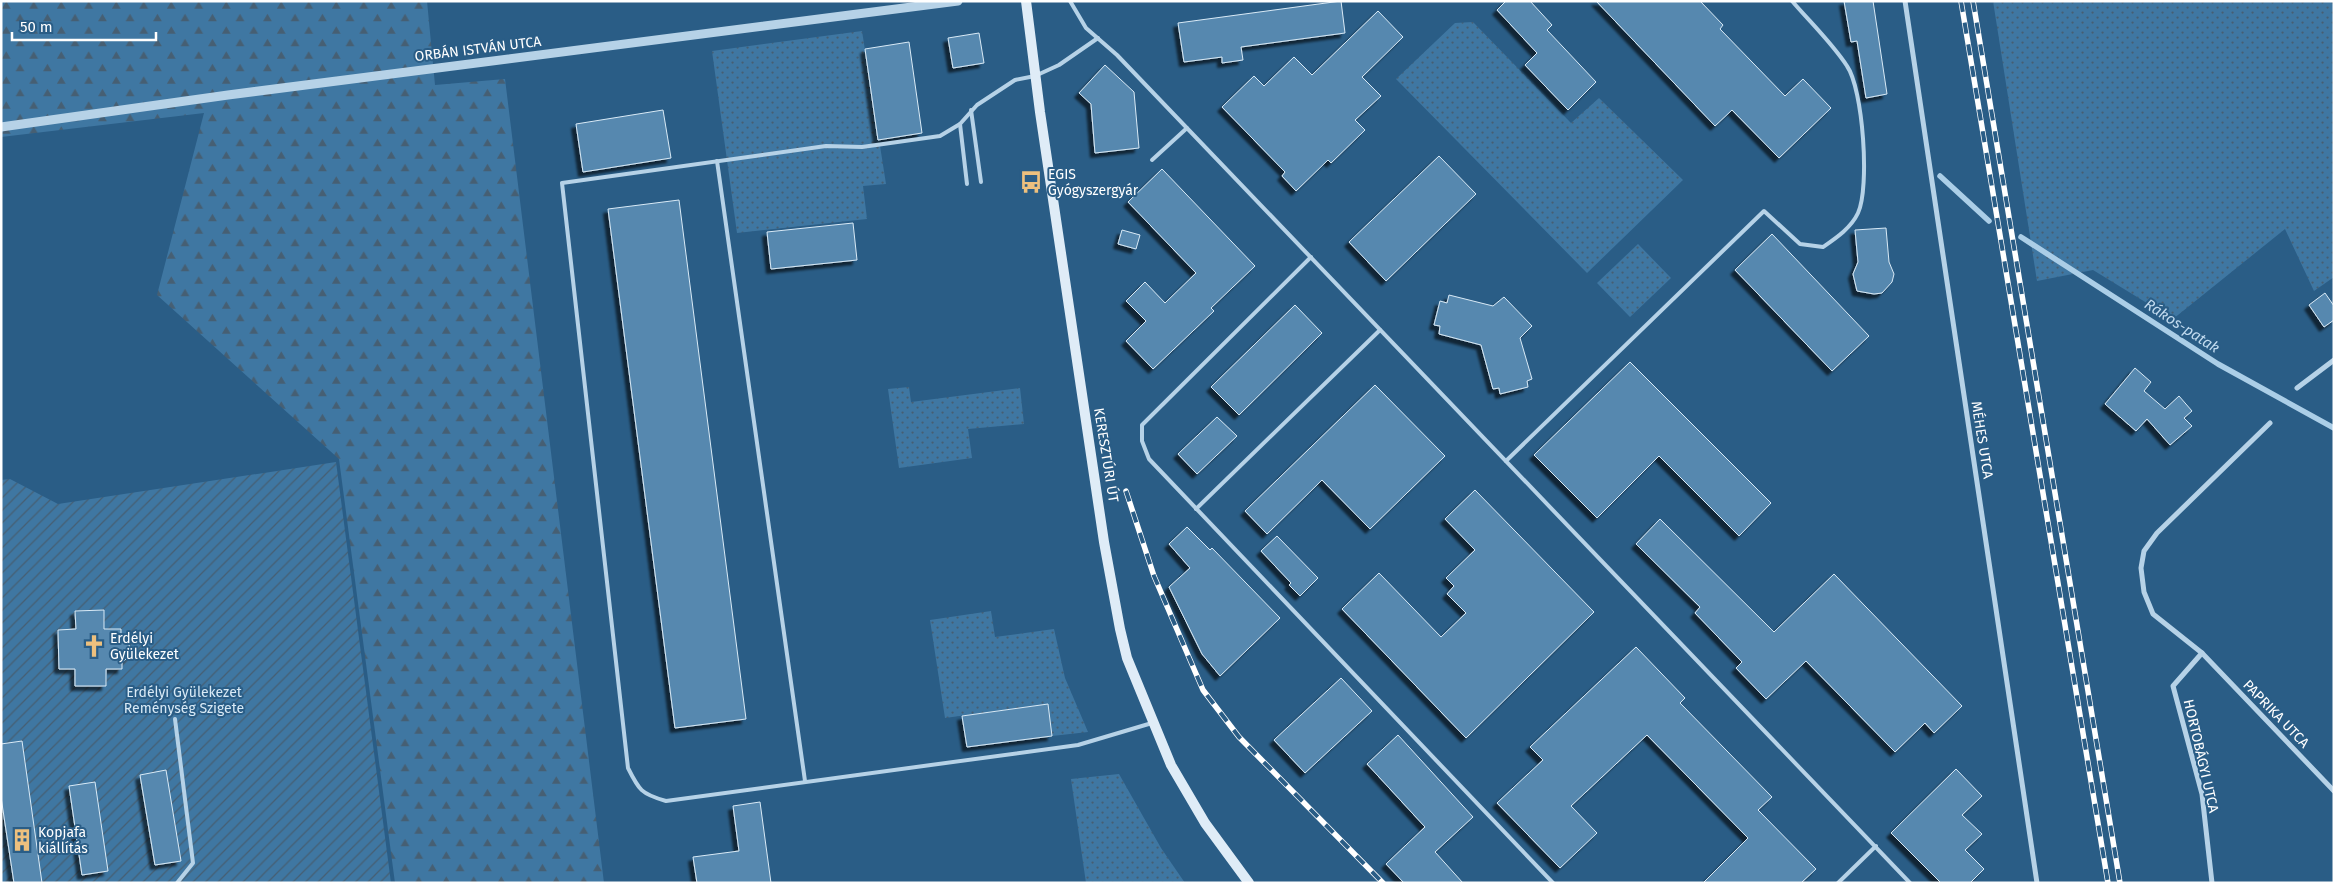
<svg xmlns="http://www.w3.org/2000/svg" width="2335" height="884" font-family="'Fira Sans',sans-serif">
	<style>
		.grass { fill: url(#grass-dots) }
		.forest { fill: url(#forest-firs) }
		.garden { fill: url(#garden-furrows) }
		.lines { fill: none; stroke-linecap: round; stroke-linejoin: round }
		.stream { stroke: #abcee7; stroke-width: 5.5 }
		.building { fill: #5688af; stroke: #d9eaf6; filter: url(#shadow) }
		.service { stroke: #b6d2e7; stroke-width: 4 }
		.minor { stroke: #b6d2e7; stroke-width: 5 }
		.tertiary { stroke: #b6d2e7; stroke-width: 9 }
		.secondary { stroke: #dfecf7; stroke-width: 10 }
		.rail-casing { stroke: #fff; stroke-width: 5.5 }
		.rail { stroke: #2a5d86; stroke-width: 4; stroke-dasharray: 11; stroke-linecap: butt }
		.labels { text-anchor: middle; dominant-baseline: central; stroke-width: 4; stroke-linejoin: round; paint-order: stroke }
		.street-label { font-size: 14px; fill: #fff; stroke: #2a5d86 }
		.poi-label { font-size: 14px; fill: #fff; stroke: #2a5d86; text-anchor: start }
		.park-label { font-size: 14px; fill: #d9eaf6; stroke: #2a5d86 }
		.water-label { font-size: 15px; font-style: italic; fill: #c2dbef; stroke: #2a5d86 }
	</style>
	<defs>
		<pattern id="grass-dots" width="8" height="8" patternUnits="userSpaceOnUse" patternTransform="scale(1.25)"><rect width="8" height="8" fill="#3f77a2"/><path d="M2 2h.1M6 6h.1" fill="none" stroke="#465f73" stroke-width="1.8" stroke-linecap="round"/></pattern>
		<pattern id="forest-firs" width="22" height="20" patternUnits="userSpaceOnUse" patternTransform="scale(1.25)"><rect width="22" height="20" fill="#3f77a2"/><path d="M5 1l3.5 6h-7zM16 11l3.5 6h-7z" fill="#465f73"/></pattern>
		<pattern id="garden-furrows" width="10" height="10" patternUnits="userSpaceOnUse" patternTransform="scale(1.25)"><rect width="10" height="10" fill="#3f77a2"/><path d="M-1 1l2-2M0 10L10 0M9 11l2-2" fill="none" stroke="#465f73"/></pattern>
		<filter id="shadow"><feDropShadow dx="-4.5" dy="4.5" stdDeviation="1" flood-color="#0009"/></filter>
	</defs>
	<rect width="100%" height="100%" fill="#2a5d86"/>
	<g class="grass">
		<path d="M1993,1H2334V277L2314,291L2285,229L2173,319L2093,270L2037,281Z"/>
		<path d="M1473,22L1571,123L1599,98L1683,180L1587,273L1396,79L1455,23Z"/>
		<path d="M862,31L886,184L863,186L867,219L737,233L712,51Z"/>
		<path d="M1638,244L1671,278L1630,317L1597,283Z"/>
		<path d="M909,387L911,402L1020,388L1024,424L968,429L972,458L899,468L888,389Z"/>
		<path d="M991,611L995,637L1054,629L1065,678L1088,732L1052,736L1048,704L945,718L930,620Z"/>
		<path d="M1119,774L1161,848L1185,883H1086L1071,779Z"/>
	</g>
	<path class="forest" d="M1,1H427L435,85L505,79L604,883H395L339,459L157,295L204,113L1,137Z"/>
	<path class="garden" d="M336,462L391,883H1V480L10,479L58,504Z"/>
	<g class="lines">
		<g class="stream">
			<path d="M1940,176L1989,221"/>
			<path d="M2021,237L2218,364L2334,428"/>
		</g>
	</g>
	<g class="building">
		<path d="M1341,1L1345,33L1241,47L1243,60L1222,63V57L1184,62L1178,23Z"/>
		<path d="M1506,1H1530L1552,25L1547,30L1596,82L1568,110L1525,65L1537,53L1497,10Z"/>
		<path d="M1596,1H1700L1723,25L1720,29L1785,96L1803,79L1831,108L1779,158L1732,110L1715,126Z"/>
		<path d="M1844,1H1873L1887,94L1866,98L1857,41L1851,42Z"/>
		<path d="M1378,11L1403,37L1362,77L1381,96L1355,120L1365,130L1331,163L1328,160L1296,191L1282,176L1285,172L1222,107L1254,76L1264,86L1294,57L1312,75Z"/>
		<path d="M979,33L984,63L953,68L948,38Z"/>
		<path d="M909,42L922,133L878,140L865,49Z"/>
		<path d="M1105,65L1134,92L1139,148L1095,153L1091,104L1079,93Z"/>
		<path d="M663,110L671,158L583,172L576,124Z"/>
		<path d="M1439,156L1476,194L1386,281L1349,242Z"/>
		<path d="M1162,169L1255,266L1211,308L1214,311L1153,369L1126,341L1146,321L1126,301L1145,282L1165,303L1196,273L1128,202Z"/>
		<path d="M679,200L746,719L675,728L608,209Z"/>
		<path d="M853,223L857,260L771,269L767,232Z"/>
		<path d="M1886,228L1889,262L1894,274L1892,282L1882,293L1874,294L1857,291L1853,274L1858,262L1855,230Z"/>
		<path d="M1122,230L1140,235L1136,249L1118,244Z"/>
		<path d="M1772,234L1869,336L1832,371L1735,270Z"/>
		<path d="M2325,293L2334,306V320L2324,327L2309,305Z"/>
		<path d="M1449,295L1493,306L1504,297L1532,326L1520,338L1532,379L1527,381L1528,387L1500,394L1499,388L1493,389L1481,345L1439,334L1440,326L1434,325L1440,301L1447,303Z"/>
		<path d="M1295,305L1322,333L1239,415L1211,387Z"/>
		<path d="M1630,362L1771,503L1739,536L1659,456L1597,518L1534,455Z"/>
		<path d="M2135,368L2151,382L2144,391L2165,409L2179,396L2192,411L2184,418L2192,426L2170,445L2147,419L2136,431L2105,404Z"/>
		<path d="M1375,385L1445,456L1370,529L1322,480L1267,534L1245,511Z"/>
		<path d="M1217,417L1237,436L1197,474L1178,454Z"/>
		<path d="M1475,490L1594,612L1466,738L1342,609L1379,573L1441,637L1466,613L1447,594L1454,586L1446,578L1475,550L1445,519Z"/>
		<path d="M1660,519L1774,632L1834,574L1962,706L1934,733L1925,723L1895,752L1806,661L1766,699L1736,668L1742,662L1695,613L1700,607L1636,544Z"/>
		<path d="M1187,527L1210,550L1212,548L1280,618L1220,676L1202,654L1169,587L1190,568L1169,544Z"/>
		<path d="M1277,536L1318,578L1300,596L1289,585L1291,583L1261,551Z"/>
		<path d="M104,610V629H121V635L129,643L130,655L122,663V669H106V686H75V669H59L58,630L76,629L75,611Z"/>
		<path d="M1636,647L1685,698L1680,703L1772,797L1758,810L1816,869L1801,883H1703L1748,838L1647,735L1571,806L1597,833L1560,868L1497,803L1543,760L1530,747Z"/>
		<path d="M1341,678L1372,711L1305,773L1274,740Z"/>
		<path d="M1048,704L1052,736L967,747L962,716Z"/>
		<path d="M1398,735L1473,817L1435,852L1463,883H1404L1386,864L1425,827L1367,764Z"/>
		<path d="M22,741L42,883H14L1,797V744Z"/>
		<path d="M1956,769L1982,796L1962,815L1982,834L1965,850L1984,869L1970,883H1941L1891,833Z"/>
		<path d="M166,770L181,861L155,865L140,775Z"/>
		<path d="M95,782L108,871L82,875L69,786Z"/>
		<path d="M760,802L771,883H697L693,857L739,851L733,806Z"/>
	</g>
	<g class="lines">
		<g class="service">
			<path d="M1070,1L1086,28L1117,55L1910,883"/>
			<path d="M1098,38L1059,65L1035,76L1015,80L977,105L960,124L940,136L862,147L826,146L562,183L628,768C639,790 641,794 666,801L1078,745L1152,723"/>
			<path d="M971,110L981,182"/>
			<path d="M960,124L967,184"/>
			<path d="M1152,160L1187,128"/>
			<path d="M717,161L805,781"/>
			<path d="M1311,257L1142,425V441L1149,459L1553,883"/>
			<path d="M1506,461L1764,211L1800,244L1823,247C1836,238 1851,228 1858,213C1870,187 1863,89 1847,66C1832,43 1810,22 1792,1"/>
			<path d="M1196,509L1380,330"/>
			<path d="M175,719L193,863L177,883"/>
			<path d="M1838,883L1876,846"/>
		</g>
		<g class="minor">
			<path d="M1905,1L2037,883"/>
			<path d="M2297,388L2334,360"/>
			<path d="M2270,423L2157,533L2144,551L2141,568L2144,592L2153,614L2202,653L2334,791"/>
			<path d="M2202,653L2173,686L2202,794L2212,883"/>
		</g>
		<path class="tertiary" d="M1,127L228,95L958,1"/>
		<path class="secondary" d="M1026,1L1040,112L1104,542L1120,629L1127,658L1171,765L1205,823L1249,883"/>
		<defs>
			<g id="rail">
				<path d="M1961,1L2108,883"/>
				<path d="M1973,1L2120,883"/>
				<path d="M1126,491L1154,576L1203,690L1239,737L1383,883"/>
			</g>
		</defs>
		<use href="#rail" class="rail-casing"/>
		<use href="#rail" class="rail"/>
	</g>
	<defs>
		<symbol id="bus-bare" viewBox="-9 -9 18 18"><path d="M-5-6H5V4H4V6H2V4H-2V6H-4V4H-5ZM-3.5-4V0h7V-4ZM-3.5 1.2v1.5H-2V1.2ZM2 1.2v1.5H3.5V1.2Z" fill="#edc07e" stroke="#2a5d86" stroke-width="2.5" paint-order="stroke"/></symbol>
		<symbol id="church-bare" viewBox="-9 -9 18 18"><path d="M-1.2-6h2.4v3.5h3.3v2.4h-3.3V6h-2.4V-.1h-3.3v-2.4h3.3Z" fill="#edc07e" stroke="#2a5d86" stroke-width="2.5" paint-order="stroke"/></symbol>
		<symbol id="building-bare" viewBox="-9 -9 18 18"><path d="M-4-6H4V6H1V3H-1V6H-4ZM-2.5-4.3h1.7v1.8h-1.7ZM.8-4.3h1.7v1.8H.8ZM-2.5-1h1.7V.8h-1.7ZM.8-1h1.7V.8H.8Z" fill="#edc07e" stroke="#2a5d86" stroke-width="2.5" paint-order="stroke"/></symbol>
	</defs>
	<g fill-rule="evenodd">
		<use href="#bus-bare" x="1015" y="166" width="32" height="32"/>
		<use href="#church-bare" x="78" y="630" width="32" height="32"/>
		<use href="#building-bare" x="6" y="824" width="32" height="32"/>
	</g>
	<g class="labels">
		<g class="street-label">
			<text transform="translate(478 49) rotate(-7)">ORBÁN ISTVÁN UTCA</text>
			<text transform="translate(1982 440) rotate(81)">MÉHES UTCA</text>
			<text transform="translate(1106 455) rotate(81)">KERESZTÚRI ÚT</text>
			<text transform="translate(2276 714) rotate(46)">PAPRIKA UTCA</text>
			<text transform="translate(2201 756) rotate(77)">HORTOBÁGYI UTCA</text>
		</g>
		<g class="poi-label">
			<text x="1048" y="174">EGIS<tspan x="1048" dy="16">Gyógyszergyár</tspan></text>
			<text x="110" y="638">Erdélyi<tspan x="110" dy="16">Gyülekezet</tspan></text>
			<text x="38" y="832">Kopjafa<tspan x="38" dy="16">kiállítás</tspan></text>
		</g>
		<g class="park-label">
			<text x="184" y="692">Erdélyi Gyülekezet<tspan x="184" dy="16">Reménység Szigete</tspan></text>
		</g>
		<g class="water-label">
			<text transform="translate(2182 326) rotate(33)">Rákos-patak</text>
		</g>
	</g>
	<rect width="2335" height="884" fill="none" stroke="#ffffff" stroke-width="5"/>
	<path d="M12 32v8h144v-8" fill="none" stroke="#ffffff" stroke-width="2.5"/>
	<text x="20" y="32" font-size="15" fill="#ffffff" stroke="#2a5d86" stroke-width="4" paint-order="stroke">50 m</text>
</svg>
